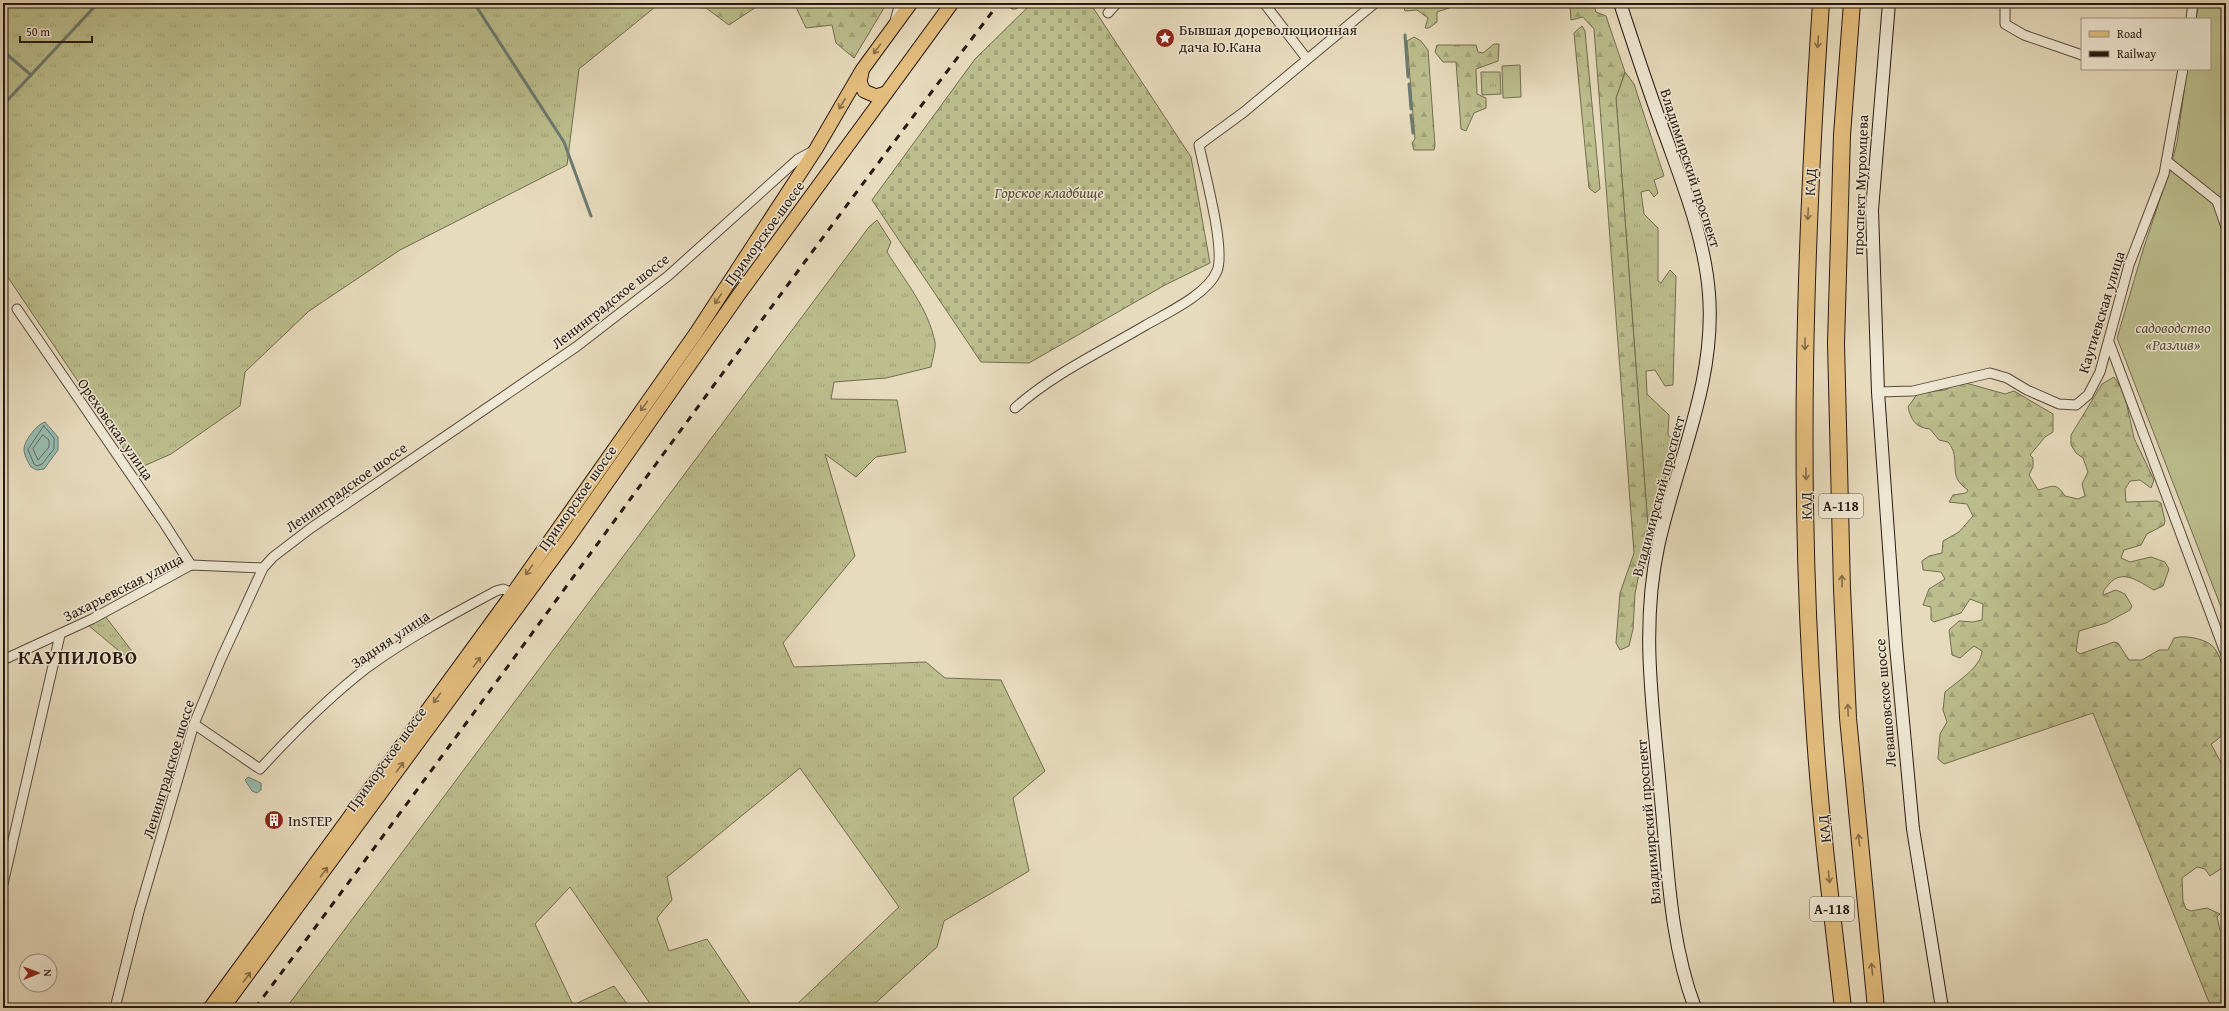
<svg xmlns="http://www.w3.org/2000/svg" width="2229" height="1011" font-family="'Gentium Book Plus',serif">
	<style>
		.grass { fill: url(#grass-tufts); stroke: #726c50 }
		.forest { fill: url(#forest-firs); stroke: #726c50 }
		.cemetery { fill: url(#cemetery-stones); stroke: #726c50 }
		.garden { fill: #bcbe8d; stroke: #726c50 }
		.water { fill: #97bbb0; stroke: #6b7a71 }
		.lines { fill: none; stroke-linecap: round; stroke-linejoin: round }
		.shore { stroke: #606a61; stroke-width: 1 }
		.stream { stroke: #6b7a71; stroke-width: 3 }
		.street-casing { stroke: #584a3d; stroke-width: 11 }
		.secondary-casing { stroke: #281912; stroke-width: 14 }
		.primary-casing { stroke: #281912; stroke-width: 15 }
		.highway-casing { stroke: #281912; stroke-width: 18 }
		.street { stroke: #efe8d4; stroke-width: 9 }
		.secondary { stroke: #efe8d4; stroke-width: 12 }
		.primary { stroke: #e4be7e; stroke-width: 13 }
		.highway { stroke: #e4be7e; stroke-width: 16 }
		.rail { stroke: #281912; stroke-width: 3; stroke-dasharray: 7 7; stroke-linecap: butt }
		.oneway { stroke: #866c48 }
		.labels { text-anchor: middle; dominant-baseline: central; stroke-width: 3; stroke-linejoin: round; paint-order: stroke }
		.shield { fill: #efe8d4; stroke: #64574c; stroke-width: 1 }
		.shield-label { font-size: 14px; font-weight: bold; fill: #281912 }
		.poi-label { font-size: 15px; fill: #281912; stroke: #efe8d4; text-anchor: start }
		.street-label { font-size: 15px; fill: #281912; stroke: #efe8d4 }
		.park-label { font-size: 15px; font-style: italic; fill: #544b37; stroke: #efe8d4 }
		.district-label { font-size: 19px; font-weight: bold; letter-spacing: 1px; fill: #281912; stroke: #efe8d4 }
	</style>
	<defs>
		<pattern id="grass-tufts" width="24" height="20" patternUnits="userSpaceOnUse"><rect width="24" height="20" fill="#bcbe8d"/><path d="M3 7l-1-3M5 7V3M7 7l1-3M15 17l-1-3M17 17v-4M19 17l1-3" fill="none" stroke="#a2a379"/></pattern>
		<pattern id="forest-firs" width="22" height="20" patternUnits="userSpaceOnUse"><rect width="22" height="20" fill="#bcbe8d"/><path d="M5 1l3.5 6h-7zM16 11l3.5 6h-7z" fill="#a2a379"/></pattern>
		<pattern id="cemetery-stones" width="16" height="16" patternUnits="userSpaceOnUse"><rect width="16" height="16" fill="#bcbe8d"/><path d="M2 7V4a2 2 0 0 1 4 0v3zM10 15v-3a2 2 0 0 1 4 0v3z" fill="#a2a379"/></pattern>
	</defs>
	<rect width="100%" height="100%" fill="#e7dbbd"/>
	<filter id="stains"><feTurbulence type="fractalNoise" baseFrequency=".005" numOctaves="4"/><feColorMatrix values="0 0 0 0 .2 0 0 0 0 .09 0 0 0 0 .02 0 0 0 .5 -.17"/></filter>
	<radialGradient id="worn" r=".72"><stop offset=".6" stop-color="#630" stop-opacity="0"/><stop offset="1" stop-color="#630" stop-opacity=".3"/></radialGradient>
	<g class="grass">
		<path d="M3,3H660L579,69L567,165L400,250L309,311L245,372L240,406L171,454L137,469L3,270Z"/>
		<path d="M1481,72H1500L1501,94L1482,95Z"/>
		<path d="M1625,72L1634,84L1664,176L1654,180L1658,193L1654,197L1649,190L1641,192L1644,214L1658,228V281L1661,283L1670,270L1676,276L1673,385L1665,386L1655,370L1646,371L1647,394L1669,415L1668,435L1674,440L1657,515L1648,527L1616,98Z"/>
		<path d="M877,220L891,242L887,252C905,281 928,308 935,342C936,349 932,360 931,367L886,378L834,382L831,399L897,400L906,452L876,457L856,477L825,454L855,556L783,643L794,667L926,662L945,678L1001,680L1045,771L1013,798L1029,871L944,921L937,947L870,1008H793L899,907L800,768L667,877L672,900L657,918L669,951L707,939L753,1008H653L570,887L535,924L573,1005L614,986L630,1008H286L869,227Z"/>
		<path d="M105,616L135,655L130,660L88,625Z"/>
	</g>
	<g class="forest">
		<path d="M686,3H762L729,25L706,8L684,7Z"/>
		<path d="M794,3H887L854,58L836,43L832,25L806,28Z"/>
		<path d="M1405,3H1453L1452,7L1437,12V22L1429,28H1425L1428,18L1417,10L1405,11L1403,5Z"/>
		<path d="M1565,3H1593L1596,12L1606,16L1625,72L1616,98L1648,527L1635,594L1633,629L1629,646L1620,650L1616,643L1620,593L1634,553L1594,29L1583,17L1571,20L1570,6Z"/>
		<path d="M1582,26L1585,31L1600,189L1595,193L1589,188L1574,33Z"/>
		<path d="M1414,37L1421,41L1428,50L1435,146L1434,150H1414L1412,143L1415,139L1407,41Z"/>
		<path d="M1494,44H1499L1498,61L1476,69L1477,94L1486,98V108L1474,113L1466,131L1461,129L1456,62H1443L1435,52L1437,45H1476L1478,52L1483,53Z"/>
		<path d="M2114,377L2124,392L2134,438L2154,480L2151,488L2140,480L2130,481L2125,489L2126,502L2157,501L2161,503L2165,521L2164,525L2147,534L2141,545L2124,550L2121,558L2130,562L2151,557L2165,562L2169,569L2163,586L2154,590C2139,582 2123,568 2109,584C2106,588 2103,590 2103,595L2116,590L2125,594L2132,606L2130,610L2106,623L2079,631L2076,651L2080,654L2114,642L2118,643L2129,660H2142L2159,650H2168L2174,638C2184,635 2201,638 2210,644C2227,655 2229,707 2226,725C2224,734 2218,740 2211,744L2226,772L2223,785L2226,790V869L2222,868L2210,876L2205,869L2197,867L2182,878L2183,901L2186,909L2191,911L2207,908L2220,914L2217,917L2220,930L2226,932V1008H2213L2208,1000L2093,713L1944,764L1938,759L1940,734L1947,722L1943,710L1945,692C1956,682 1981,668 1982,651L1974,646L1960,658L1952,655L1949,630L1959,621L1973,622L1982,620L1983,604L1970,599L1961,613L1934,622L1931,620V607L1923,605L1929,589L1945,579L1941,572L1923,570L1922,561L1929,556L1942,553L1943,541L1959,532L1973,516L1967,504L1949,502L1953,495L1966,493L1968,490C1945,475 1963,460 1948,442L1939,440L1930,429C1916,428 1911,420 1908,407L1918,393L1945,390L1957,384L1966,383L2005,394L2014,391L2053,414V432L2045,437L2030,455L2033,458V467L2029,475L2038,490C2053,486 2056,482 2065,496L2078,499L2085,496L2082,484L2088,472L2083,458L2076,453L2071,445V435L2102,384Z"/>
	</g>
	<path class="cemetery" d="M1032,3H1090L1191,157L1210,263L1165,285L1029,363L981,362L872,200L975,59Z"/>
	<g class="garden">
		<path d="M2226,5V620L2117,338L2143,250L2166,181L2167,173L2169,172L2177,143L2187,69H2210V19H2196L2198,6Z"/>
		<path d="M1520,65L1521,97L1503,98L1502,66Z"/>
	</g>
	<g class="water">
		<path d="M45,422L58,437V450L44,469L37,470L31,467C28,462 24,455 24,449C24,441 37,424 45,422Z"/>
		<path d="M248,777L261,783V790L257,793L252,791L245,780Z"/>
	</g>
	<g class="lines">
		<g class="shore">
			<path d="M44,426L54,438V449L42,464L37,466L34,464L28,450Z"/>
			<path d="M43,435L49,440V447L38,460L33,449Z"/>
		</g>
		<g class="stream">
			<path d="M474,3L564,142L591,216"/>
			<path d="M1405,35L1408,77"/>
			<path d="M3,51L31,75L3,105"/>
			<path d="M31,75L98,3"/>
			<path d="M1409,84L1411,109"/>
			<path d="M1411,115L1413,133"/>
		</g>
		<defs>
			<g id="street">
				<path d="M1264,3L1307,59"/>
				<path d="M2005,3V24L2024,35L2082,55"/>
				<path d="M1014,4V3"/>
				<path d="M1108,13L1117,3"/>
				<path d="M2191,19L2193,3"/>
				<path d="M895,21L900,3"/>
				<path d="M2168,162L2217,201L2226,205"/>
				<path d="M2217,201L2226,227"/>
				<path d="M17,309L164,523L191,565"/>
				<path d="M2109,342L2226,655"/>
				<path d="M1878,392L1913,391L1990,373L2007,378L2027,390L2059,404L2076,405L2088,395L2100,372L2129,265L2164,174L2183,69"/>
				<path d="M1015,408C1053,374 1102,351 1146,325C1167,313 1208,294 1217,271C1226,249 1204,171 1199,145L1244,112L1375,3"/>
				<path d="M3,660L92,619L191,565L263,568"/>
				<path d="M194,724L260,769C293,733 329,697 368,667C408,638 453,614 496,591L503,589L513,593"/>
				<path d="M3,884L60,635"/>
				<path d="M115,1008L139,912L194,724L221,659L263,568L273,557L311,528L576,347L668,276L798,159L813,151"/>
			</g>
			<g id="secondary">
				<path d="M1620,3C1635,49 1650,95 1667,140C1685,190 1705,241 1709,294C1716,383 1676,463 1658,547C1640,631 1654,715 1661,799C1668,869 1670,942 1695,1008"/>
				<path d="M1889,3L1872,210L1878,392L1896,646L1913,829L1942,1008"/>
			</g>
			<g id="primary">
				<path d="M862,72L860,82L864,91L876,96L886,93"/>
				<path d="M210,1008L513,593L696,333L816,149L862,70L911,3"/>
				<path d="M223,1008L569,537L740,293L952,3"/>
			</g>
			<g id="highway">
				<path d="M1821,3C1805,242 1797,482 1814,721C1820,817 1832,912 1843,1008"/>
				<path d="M1852,3L1842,135L1836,343L1842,589L1848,718L1876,1008"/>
			</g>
		</defs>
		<use href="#street" class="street-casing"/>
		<use href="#secondary" class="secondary-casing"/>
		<use href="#primary" class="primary-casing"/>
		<use href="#highway" class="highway-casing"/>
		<use href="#street" class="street"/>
		<use href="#secondary" class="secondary"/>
		<use href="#primary" class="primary"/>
		<use href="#highway" class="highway"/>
		<path class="rail" d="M255,1008C505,675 746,335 999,3"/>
	</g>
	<defs><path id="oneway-shaft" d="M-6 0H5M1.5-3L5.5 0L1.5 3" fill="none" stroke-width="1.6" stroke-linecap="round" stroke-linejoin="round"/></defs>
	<g class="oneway">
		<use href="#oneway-shaft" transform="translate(1818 42) rotate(94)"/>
		<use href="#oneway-shaft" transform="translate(877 49) rotate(126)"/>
		<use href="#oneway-shaft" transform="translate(842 104) rotate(120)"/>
		<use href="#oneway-shaft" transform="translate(1808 214) rotate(93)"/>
		<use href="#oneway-shaft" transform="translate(718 299) rotate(124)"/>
		<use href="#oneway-shaft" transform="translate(1805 344) rotate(90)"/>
		<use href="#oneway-shaft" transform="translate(644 406) rotate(125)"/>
		<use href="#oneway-shaft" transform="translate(1806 474) rotate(89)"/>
		<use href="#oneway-shaft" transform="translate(529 570) rotate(125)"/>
		<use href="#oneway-shaft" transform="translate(1842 581) rotate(-91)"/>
		<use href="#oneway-shaft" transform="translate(477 662) rotate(-54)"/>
		<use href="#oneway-shaft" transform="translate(437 698) rotate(126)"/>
		<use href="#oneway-shaft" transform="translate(1848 710) rotate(-93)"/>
		<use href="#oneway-shaft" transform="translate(400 767) rotate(-54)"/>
		<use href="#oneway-shaft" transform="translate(1859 840) rotate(-96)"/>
		<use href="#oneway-shaft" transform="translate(324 872) rotate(-54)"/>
		<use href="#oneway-shaft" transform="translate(1829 877) rotate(84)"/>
		<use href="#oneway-shaft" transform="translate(1872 969) rotate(-96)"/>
		<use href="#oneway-shaft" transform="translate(247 977) rotate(-54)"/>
	</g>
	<defs>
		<symbol id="sight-disc" viewBox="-11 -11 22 22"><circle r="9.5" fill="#8f2418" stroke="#efe8d4"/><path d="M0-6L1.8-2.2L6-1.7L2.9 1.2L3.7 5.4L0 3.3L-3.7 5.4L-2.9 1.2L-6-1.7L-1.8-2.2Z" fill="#fff"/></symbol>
		<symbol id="building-disc" viewBox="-11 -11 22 22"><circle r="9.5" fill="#8f2418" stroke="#efe8d4"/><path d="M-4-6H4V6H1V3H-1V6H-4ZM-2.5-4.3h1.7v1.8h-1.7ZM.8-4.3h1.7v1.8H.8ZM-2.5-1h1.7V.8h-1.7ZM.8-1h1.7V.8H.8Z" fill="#fff"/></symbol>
	</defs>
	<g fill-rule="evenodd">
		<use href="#sight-disc" x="1154" y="27" width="22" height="22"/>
		<use href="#building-disc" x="263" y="809" width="22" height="22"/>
	</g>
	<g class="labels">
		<g class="shield">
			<rect x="1819" y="494" width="44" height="24" rx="3"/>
			<rect x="1810" y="897" width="44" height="24" rx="3"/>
		</g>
		<g class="shield-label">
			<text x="1841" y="506">А-118</text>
			<text x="1832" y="909">А-118</text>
		</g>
		<g class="poi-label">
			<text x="1179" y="29">Бывшая дореволюционная<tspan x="1179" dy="17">дача Ю.Кана</tspan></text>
			<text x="288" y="820">InSTEP</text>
		</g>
		<g class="street-label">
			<text transform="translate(1691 168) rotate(72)">Владимирский проспект</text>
			<text transform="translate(1810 182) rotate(-87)">КАД</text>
			<text transform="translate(1860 185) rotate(-88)">проспект Муромцева</text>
			<text transform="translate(764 233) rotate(-54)">Приморское шоссе</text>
			<text transform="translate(610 301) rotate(-38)">Ленинградское шоссе</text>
			<text transform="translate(2101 312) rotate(-73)">Каугиевская улица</text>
			<text transform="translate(116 429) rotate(55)">Ореховская улица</text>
			<text transform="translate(346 487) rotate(-35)">Ленинградское шоссе</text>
			<text transform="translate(1658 496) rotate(-75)">Владимирский проспект</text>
			<text transform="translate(577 498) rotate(-55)">Приморское шоссе</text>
			<text transform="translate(1806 506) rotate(-91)">КАД</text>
			<text transform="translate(123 587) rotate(-27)">Захарьевская улица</text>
			<text transform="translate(390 639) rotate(-34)">Задняя улица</text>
			<text transform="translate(1885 703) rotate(-95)">Левашовское шоссе</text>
			<text transform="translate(386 759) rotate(-54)">Приморское шоссе</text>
			<text transform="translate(168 769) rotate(-73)">Ленинградское шоссе</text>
			<text transform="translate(1648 822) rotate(-95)">Владимирский проспект</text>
			<text transform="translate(1824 829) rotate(-96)">КАД</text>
		</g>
		<g class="park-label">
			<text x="1049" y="192">Горское кладбище</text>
			<text x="2173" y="327">садоводство<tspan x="2173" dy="17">«Разлив»</tspan></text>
		</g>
		<g class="district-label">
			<text x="78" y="657">КАУПИЛОВО</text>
		</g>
	</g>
	<rect width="2229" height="1011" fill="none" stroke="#e7dbbd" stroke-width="16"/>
	<rect x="4" y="4" width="2221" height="1003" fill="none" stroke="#281912" stroke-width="2"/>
	<rect x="8" y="8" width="2213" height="995" fill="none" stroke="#281912"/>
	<rect x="2081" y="18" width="130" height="52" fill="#efe8d4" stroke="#9f9586"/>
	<rect x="2089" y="31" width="20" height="6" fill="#e4be7e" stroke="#9f9586"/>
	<text x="2117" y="38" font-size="12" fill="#281912">Road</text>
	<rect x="2089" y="51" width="20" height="6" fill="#281912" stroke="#9f9586"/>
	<text x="2117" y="58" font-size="12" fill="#281912">Railway</text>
	<g transform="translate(38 973) rotate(89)"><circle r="19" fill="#efe8d4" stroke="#9f9586"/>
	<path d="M0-3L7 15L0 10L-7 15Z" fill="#8f2418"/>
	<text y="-6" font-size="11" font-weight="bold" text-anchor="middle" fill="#281912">N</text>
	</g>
	<path d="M20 36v6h72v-6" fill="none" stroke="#281912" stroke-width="2"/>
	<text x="26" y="36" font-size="12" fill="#281912" stroke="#efe8d4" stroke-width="3" paint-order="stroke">50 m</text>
	<rect width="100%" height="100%" filter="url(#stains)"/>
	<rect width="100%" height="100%" fill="url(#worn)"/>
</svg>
